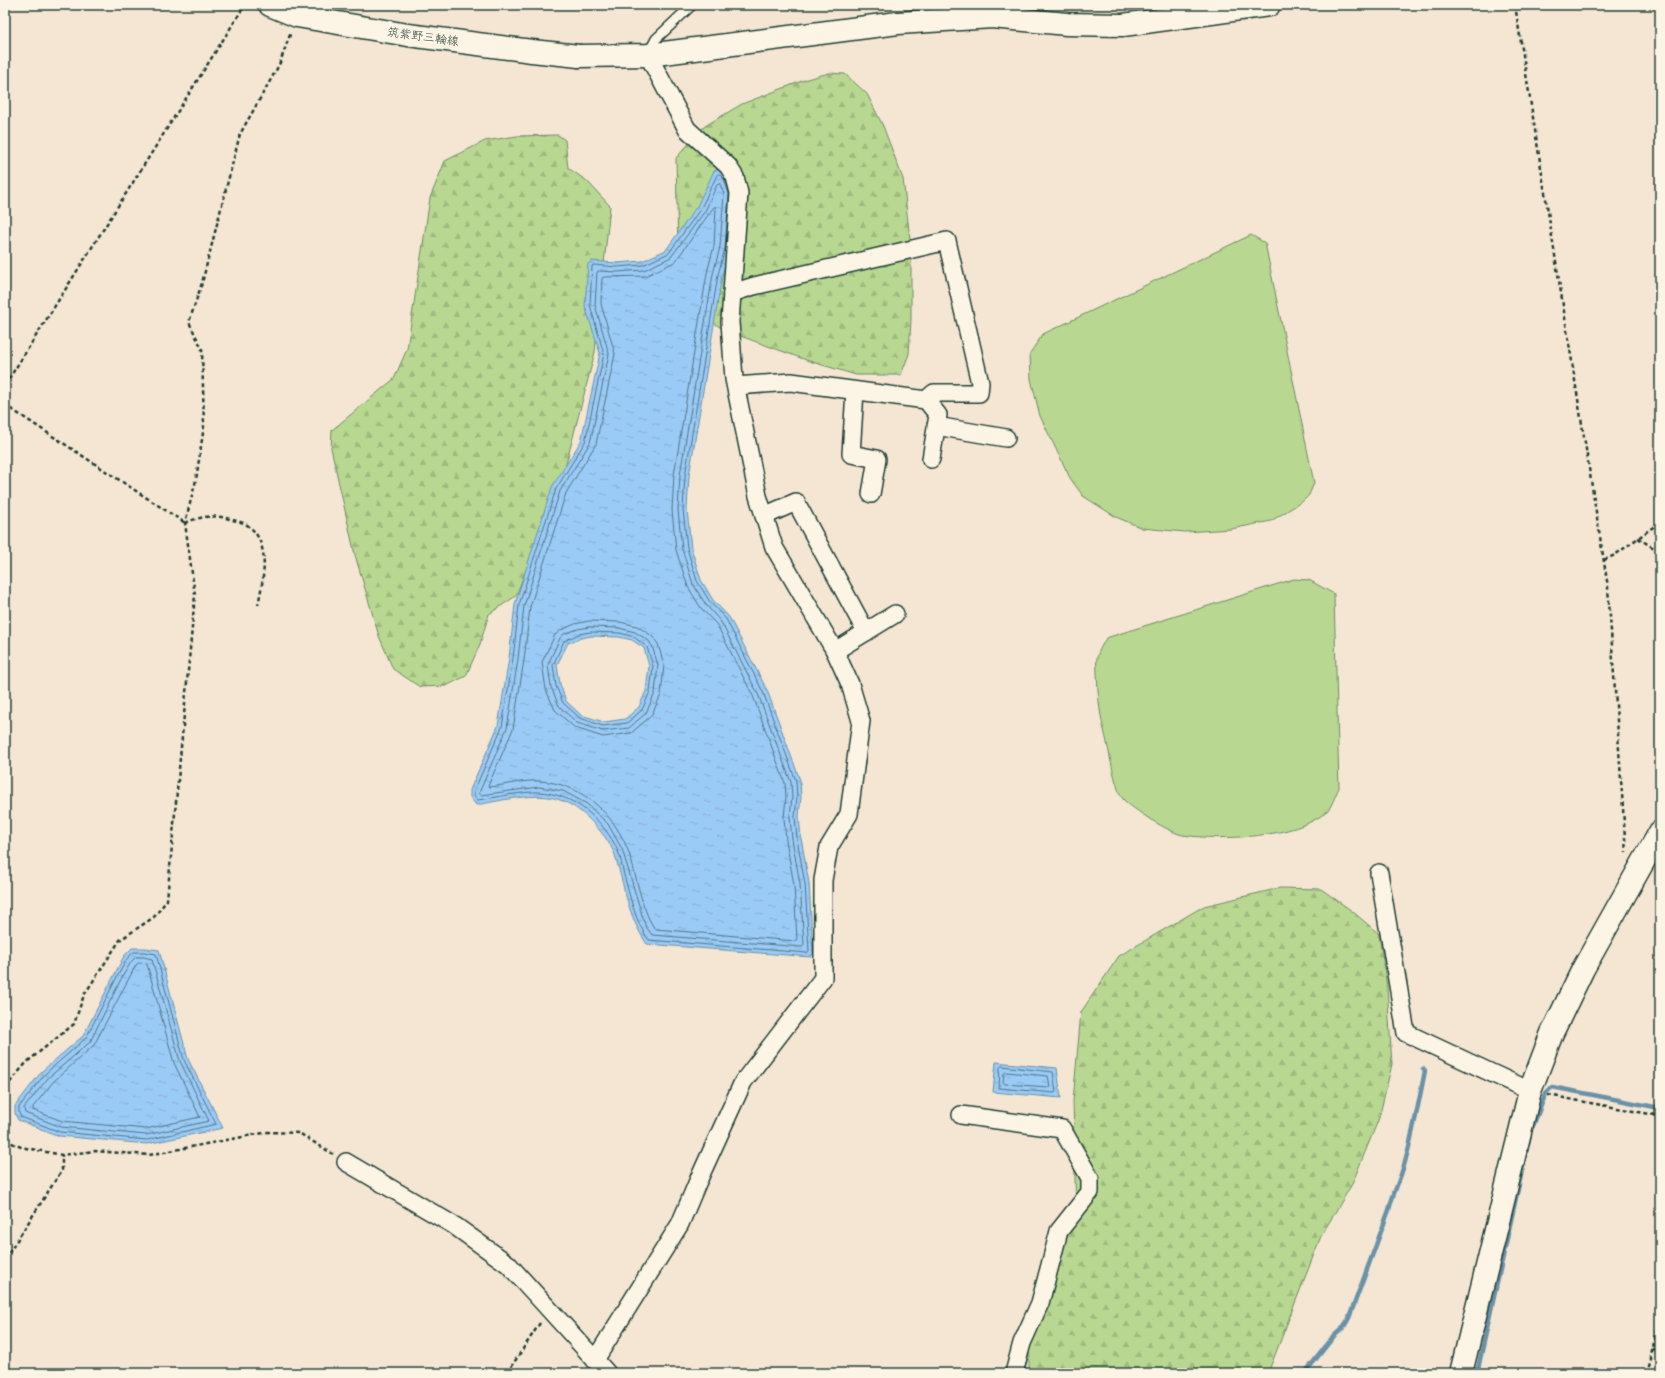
<svg xmlns="http://www.w3.org/2000/svg" width="1665" height="1378" font-family="'Balsamiq Sans','Klee One',sans-serif">
	<style>
		.green { fill: #b8d891; stroke: #6c8a62 }
		.forest { fill: url(#forest-firs); stroke: #6c8a62 }
		.water { fill: url(#water-ripples); stroke: #6992a8; fill-rule: evenodd }
		.lines { fill: none; stroke-linecap: round; stroke-linejoin: round }
		.shore { stroke: #507582; stroke-width: 1 }
		.stream { stroke: #6992a8; stroke-width: 4.5 }
		.lane-casing { stroke: #1f3d34; stroke-width: 12 }
		.street-casing { stroke: #1f3d34; stroke-width: 20 }
		.secondary-casing { stroke: #1f3d34; stroke-width: 25 }
		.primary-casing { stroke: #1f3d34; stroke-width: 25 }
		.path { stroke: #1f3d34; stroke-width: 2.5; stroke-dasharray: 4 3; stroke-linecap: butt }
		.lane { stroke: #fcf5e5; stroke-width: 9 }
		.street { stroke: #fcf5e5; stroke-width: 17 }
		.secondary { stroke: #fcf5e5; stroke-width: 22 }
		.primary { stroke: #fcf5e5; stroke-width: 22 }
		.labels { text-anchor: middle; dominant-baseline: central; stroke-width: 3.5; stroke-linejoin: round; paint-order: stroke }
		.street-label { font-size: 12px; fill: #1f3d34; stroke: #fcf5e5 }
	</style>
	<defs>
		<pattern id="forest-firs" width="22" height="20" patternUnits="userSpaceOnUse"><rect width="22" height="20" fill="#b8d891"/><path d="M5 1l3.5 6h-7zM16 11l3.5 6h-7z" fill="#9eba7e"/></pattern>
		<pattern id="water-ripples" width="26" height="14" patternUnits="userSpaceOnUse"><rect width="26" height="14" fill="#9acaf6"/><path d="M2 4q2-2 4 0t4 0M15 11q2-2 4 0t4 0" fill="none" stroke="#84aed4"/></pattern>
	</defs>
	<rect width="100%" height="100%" fill="#f5e6d3"/>
	<filter id="ink" filterUnits="userSpaceOnUse"><feTurbulence type="fractalNoise" baseFrequency=".025" numOctaves="2"/><feDisplacementMap in="SourceGraphic" scale="8" xChannelSelector="R" yChannelSelector="G"/><feConvolveMatrix kernelMatrix="1 2 1 2 8 2 1 2 1" color-interpolation-filters="sRGB"/></filter>
	<g filter="url(#ink)">
		<g class="green">
			<path d="M1251,235L1265,243L1314,483L1309,495L1303,501L1271,521L1231,529L1185,532L1142,528L1116,517L1083,496L1070,478L1040,416L1031,379L1030,353L1043,334Z"/>
			<path d="M1294,579L1309,580L1334,594L1339,788C1335,795 1332,807 1326,812C1297,838 1220,841 1183,835C1170,833 1132,809 1123,799C1115,790 1108,744 1104,730C1099,711 1098,692 1097,673C1097,668 1096,662 1097,658C1098,651 1103,644 1106,638Z"/>
		</g>
		<g class="forest">
			<path d="M829,73L845,74L867,94L883,126L903,179L911,248V319L909,354L901,375H856L809,361L724,330L687,304L678,252L676,158L705,126L742,104L807,79Z"/>
			<path d="M558,135L565,140L568,168L587,181L610,206L595,352L566,464L516,596L489,614L480,644L466,676L446,686L420,687L393,669L379,636L355,555L331,448L332,430L394,379L407,349L430,198L445,161L485,141L517,136Z"/>
			<path d="M1280,888L1321,889L1352,911L1379,934L1387,987L1392,1064L1379,1118L1352,1184L1321,1236L1268,1373H1029V1348L1036,1307L1076,1217L1073,1101L1081,1012L1119,956L1204,906Z"/>
		</g>
		<g class="water">
			<path d="M719,169L724,172L733,193L729,249L722,276L689,476L687,509L691,548L701,580L713,600L729,617L767,690L800,780L801,797L799,816L801,838L809,883L813,954L811,957L647,944C628,917 624,885 615,855C610,842 600,830 590,820C582,812 572,804 560,800C538,791 499,801 476,805L470,797V790L498,726L509,658L515,604L552,487L581,441L600,353L585,306L588,264L592,261L617,263L642,261L666,250L697,206L714,171ZM591,636L619,637L632,640L644,648L649,666L646,691L639,707L625,719L604,722L581,715L566,701L560,684L557,665L568,643L581,638Z"/>
			<path d="M132,948H145L159,950L188,1059L223,1128L147,1144L59,1136L18,1120L15,1114V1106L42,1071L83,1036L124,956Z"/>
			<path d="M996,1062L1057,1068L1061,1098L993,1092Z"/>
		</g>
		<g class="lines">
			<g class="shore">
				<path d="M719,174L724,179L729,194L725,248L718,275L685,476L683,509L687,548L697,581L710,602L726,619L763,692L796,781L797,797L795,817L797,839L805,884L809,951L807,953L649,940C635,922 630,896 624,875C622,867 621,858 618,851C604,820 574,794 539,792C523,791 495,798 478,800L474,795V791L502,727L513,658L519,605L556,489L585,442L604,354L590,305L592,266L594,265L617,267L643,265L669,253L701,208L717,175Z"/>
				<path d="M720,184L724,194L720,247L713,274L680,475L678,510L682,549L693,584L706,605L721,622L758,694L791,782L792,797L790,817L792,839L800,884L804,945L802,947L652,935L645,925L622,849L608,824L587,804L563,791L539,787L481,795L479,793L507,728L518,659L524,606L560,491L590,443L609,354L595,305L597,272L599,271L617,272L644,270L671,257L705,211L717,185Z"/>
				<path d="M716,207L714,246L707,273L674,475L672,510L676,550L688,587L701,608L717,625L753,696L785,783L786,797L784,818L786,840L794,885L797,939L795,941L655,929C644,915 637,881 632,863C621,820 585,783 539,781C523,780 506,785 490,787L488,786L513,729L524,660L530,607L566,493L596,444L615,354L601,304L602,278L604,277L645,276L675,262L713,208Z"/>
				<path d="M589,621L620,622L637,626L652,636L658,644L664,665L661,695L651,716L631,733L603,737L575,728L555,710L546,690L542,662L555,635L561,630L575,624Z"/>
				<path d="M590,627L619,628L635,632L649,641L652,646L658,665L655,693L646,713L629,728L603,731L577,723L559,706L551,687L548,664L560,638L564,634L578,629Z"/>
				<path d="M591,632L620,633L634,637L647,647L653,666L650,692L642,710L627,723L603,726L580,718L563,703L556,686L553,665L564,641L579,634Z"/>
				<path d="M134,952H144L156,954L184,1060L216,1124L147,1140L60,1132L21,1117L19,1113V1107L45,1074L86,1038L117,977L127,959Z"/>
				<path d="M136,957H144L152,959L180,1061L209,1121L146,1135L61,1127L25,1113L24,1108L48,1078L90,1042L121,979L131,962Z"/>
				<path d="M139,963L147,964L174,1063L200,1117L146,1129L62,1121L33,1110V1107L53,1082L94,1045L127,982L136,965Z"/>
				<path d="M1002,1066L1053,1072L1056,1092L1054,1093L999,1088L1000,1068Z"/>
				<path d="M1006,1072L1048,1076L1050,1086L1048,1087L1005,1084L1003,1082L1004,1074Z"/>
			</g>
			<g class="stream">
				<path d="M1533,1126L1546,1093L1552,1087L1660,1108"/>
				<path d="M1306,1373L1308,1369L1334,1336L1344,1327L1349,1318L1389,1210C1393,1192 1402,1176 1406,1158C1414,1129 1419,1100 1425,1071L1423,1069"/>
				<path d="M1477,1373L1530,1135"/>
			</g>
			<defs>
				<path id="lane" d="M648,54L656,39L692,5"/>
				<g id="street">
					<path d="M732,293L754,286L947,241L980,383L979,393H934L926,400"/>
					<path d="M736,386L791,382L926,400L938,415L931,459"/>
					<path d="M855,391L851,454L877,459L871,494"/>
					<path d="M936,426L1006,438"/>
					<path d="M764,516L796,502L866,632"/>
					<path d="M835,651L895,614"/>
					<path d="M1379,873L1406,1033L1530,1091"/>
					<path d="M961,1115L1062,1129L1090,1178V1192L1059,1231L1040,1303L1022,1343L1014,1373"/>
					<path d="M346,1162L455,1226L508,1264L607,1373"/>
					<path d="M595,1360L680,1224L698,1181L743,1082L823,978V880L829,847L849,814L861,721L850,684L835,651L774,547L758,496L734,379L730,322L739,193L735,177L728,166L687,129L648,55"/>
				</g>
				<g id="secondary">
					<path d="M579,56L648,55L898,23L992,17L1067,24L1123,25L1269,5"/>
					<path d="M1461,1373L1530,1091L1552,1033L1583,969L1660,832"/>
				</g>
				<path id="primary" d="M270,5L297,16L408,35L532,51L579,56"/>
			</defs>
			<use href="#lane" class="lane-casing"/>
			<use href="#street" class="street-casing"/>
			<use href="#secondary" class="secondary-casing"/>
			<use href="#primary" class="primary-casing"/>
			<g class="path">
				<path d="M1515,5L1608,587L1626,853"/>
				<path d="M5,385L245,5"/>
				<path d="M5,405L185,523"/>
				<path d="M185,523C201,516 216,514 233,520C237,521 243,522 247,525C272,542 263,581 258,605"/>
				<path d="M1638,538L1660,552"/>
				<path d="M1604,560L1615,555L1660,522"/>
				<path d="M5,1088L27,1062L74,1024L84,995L120,940L154,917L167,900L195,595L185,523L196,480L204,426L202,349L189,322L202,283L240,134L279,65L291,32"/>
				<path d="M1548,1095L1660,1116"/>
				<path d="M5,1140L21,1147L62,1155L95,1151L149,1155L268,1132L299,1133L333,1154"/>
				<path d="M5,1259L62,1170V1155"/>
				<path d="M1653,1348L1660,1350"/>
				<path d="M507,1373L540,1323"/>
				<path d="M1646,1373L1660,1320"/>
			</g>
			<use href="#lane" class="lane"/>
			<use href="#street" class="street"/>
			<use href="#secondary" class="secondary"/>
			<use href="#primary" class="primary"/>
		</g>
	</g>
	<g class="labels">
		<g class="street-label">
			<text transform="translate(423 37) rotate(8)">筑紫野三輪線</text>
		</g>
	</g>
	<rect width="1665" height="1378" fill="none" stroke="#fcf5e5" stroke-width="20"/>
	<rect x="10" y="10" width="1645" height="1358" fill="none" stroke="#1f3d34" stroke-width="1.5" filter="url(#ink)"/>
</svg>
